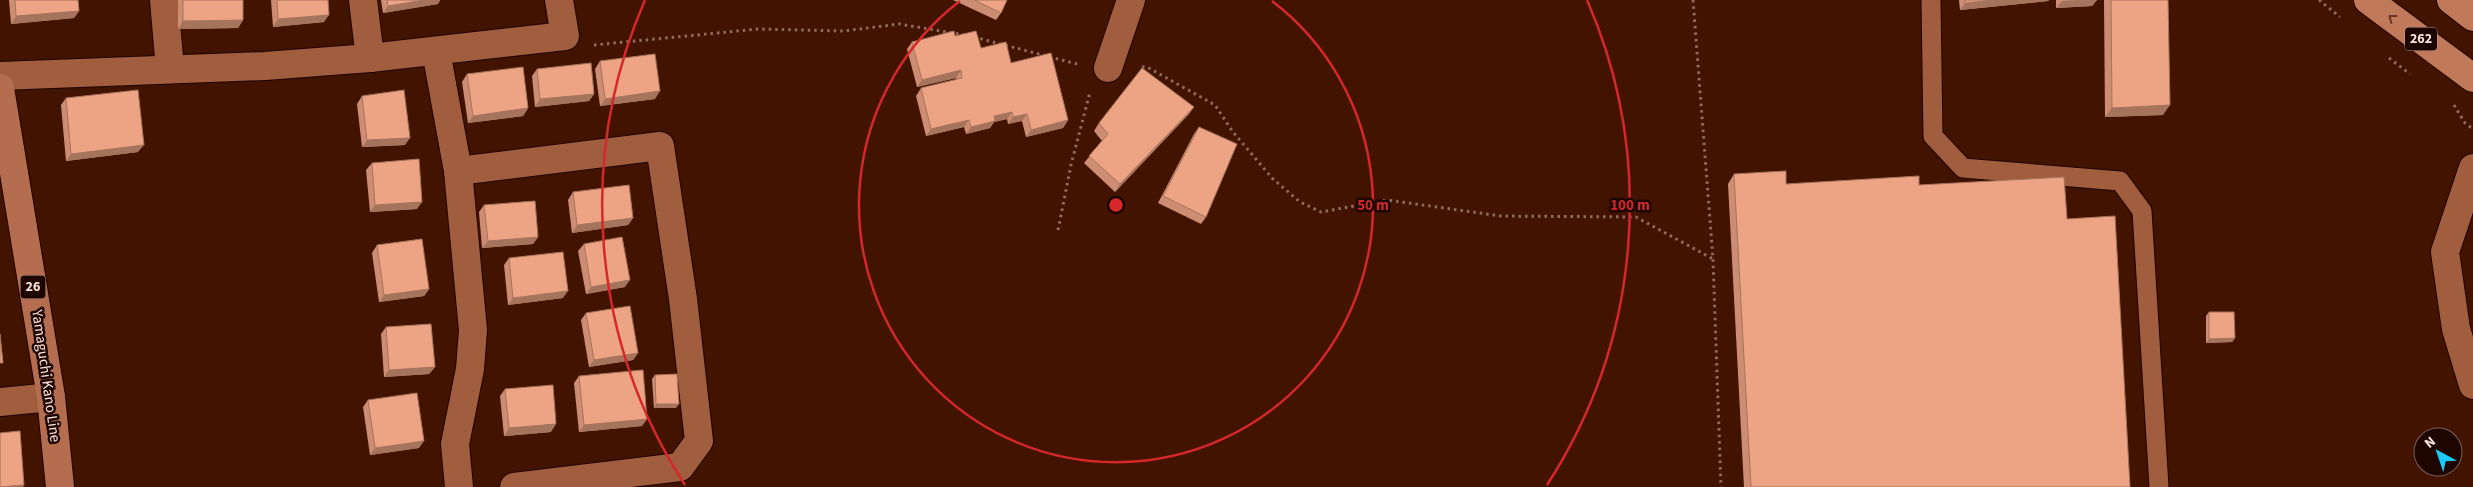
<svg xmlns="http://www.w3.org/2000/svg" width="2473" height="487" font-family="'Source Sans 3',sans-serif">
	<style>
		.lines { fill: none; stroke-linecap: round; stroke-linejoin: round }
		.lane-casing { stroke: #200300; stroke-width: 21 }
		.street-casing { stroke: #200300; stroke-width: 30 }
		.primary-casing { stroke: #200300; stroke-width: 30 }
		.highway-casing { stroke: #200300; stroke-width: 30 }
		.path { stroke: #916c5d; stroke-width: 3; stroke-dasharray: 2.5 4; stroke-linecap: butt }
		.lane { stroke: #a15e3f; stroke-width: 19 }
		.street { stroke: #a15e3f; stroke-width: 28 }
		.primary { stroke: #b46e4f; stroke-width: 28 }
		.highway { stroke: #c07959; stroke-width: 28 }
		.wall { fill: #cc8d72 }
		.shaded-wall { fill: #a6735c }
		.building { fill: #eda484; stroke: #a6735c }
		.oneway { stroke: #673928 }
		.ring { fill: none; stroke: #d62828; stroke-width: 2.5 }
		.labels { text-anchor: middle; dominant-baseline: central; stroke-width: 5; stroke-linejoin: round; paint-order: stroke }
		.shield { fill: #1e0500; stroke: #baa299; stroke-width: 1 }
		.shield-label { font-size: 14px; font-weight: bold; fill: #fde5db }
		.street-label { font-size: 15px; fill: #fde5db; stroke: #1e0500 }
		.centre { fill: #d62828; stroke: #1e0500; stroke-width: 2.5 }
		.ring-label { font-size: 15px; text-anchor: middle; font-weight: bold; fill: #d62828; stroke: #1e0500; stroke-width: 5; stroke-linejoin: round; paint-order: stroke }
	</style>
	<rect width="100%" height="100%" fill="#421400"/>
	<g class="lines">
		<defs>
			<path id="lane" d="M1931,0L1933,136L1963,168L2120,181L2142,211L2159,487"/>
			<g id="street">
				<path d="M164,0L170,69"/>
				<path d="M363,0L370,58"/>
				<path d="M436,51L458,171L473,330L470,369L455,444L459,487"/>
				<path d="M1108,68L1131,0"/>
				<path d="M0,76L265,66L370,58L565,36L559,0"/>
				<path d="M2473,168L2445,252L2456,329L2473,385"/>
				<path d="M458,171L660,146L683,299L699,441L680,467L514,487"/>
				<path d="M0,402L51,397"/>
			</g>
			<path id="primary" d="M0,88L51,397L60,487"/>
			<g id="highway">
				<path d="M2368,0L2473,78"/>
				<path d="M2451,0L2473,17"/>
			</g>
		</defs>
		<use href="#lane" class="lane-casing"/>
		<use href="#street" class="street-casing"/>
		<use href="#primary" class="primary-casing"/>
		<use href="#highway" class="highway-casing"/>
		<g class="path">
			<path d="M1693,0L1713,259L1721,487"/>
			<path d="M2319,0L2340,17"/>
			<path d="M974,37L1077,64"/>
			<path d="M594,45L758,29L844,31L899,24L965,35"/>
			<path d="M2389,58L2410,74"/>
			<path d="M1142,67H1147L1215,105L1233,132L1272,178L1300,202L1321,212L1387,200L1501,216L1636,217L1713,259"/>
			<path d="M2454,105L2465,123L2473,129"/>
			<path d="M1058,230L1071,165L1090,92"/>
		</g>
		<use href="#lane" class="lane"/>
		<use href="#street" class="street"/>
		<use href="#primary" class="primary"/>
		<use href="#highway" class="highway"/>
	</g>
	<g class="wall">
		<path d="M9,0H78L79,11L74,18L11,24Z"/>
		<path d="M178,0H243V20L238,28L178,29Z"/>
		<path d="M271,0H328L324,22L273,27Z"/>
		<path d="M381,0H440L438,4L383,13Z"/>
		<path d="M953,0H1007L1001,13L996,20Z"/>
		<path d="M1959,0H2049L2048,1L1960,10Z"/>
		<path d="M2056,0H2097L2092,6L2056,8Z"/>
		<path d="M2104,0H2168L2163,115L2105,117Z"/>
		<path d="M955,36L1011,63L1068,120L1063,128L1026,137L1022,121L1008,124L1007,119L994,122L990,128L966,134L964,127L926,136L916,96L921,88L956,80V78L917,87L907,49L912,42Z"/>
		<path d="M600,61L655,99L600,106L595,69Z"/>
		<path d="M537,69L594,94L589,101L535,107L532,76Z"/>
		<path d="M467,74L528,108L523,116L468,123L462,82Z"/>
		<path d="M362,96L405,145L362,147L357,104Z"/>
		<path d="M66,98L138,152L66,161L61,105Z"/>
		<path d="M1194,107L1189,114L1115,192L1084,163L1102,141L1094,131L1099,123Z"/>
		<path d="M1199,127L1206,217L1201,224L1158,203L1194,134Z"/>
		<path d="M372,163L417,209L370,212L366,170Z"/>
		<path d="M1734,174L1786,184L1919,185L2067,219L2130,487H1744L1728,184Z"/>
		<path d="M573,192L633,218L628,225L572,233L568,200Z"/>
		<path d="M484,205L538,237L533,244L482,248L479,212Z"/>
		<path d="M584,244L625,287L586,294L578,251Z"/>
		<path d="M377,245L429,289L424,296L379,302L372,253Z"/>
		<path d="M509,258L563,298L508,305L504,265Z"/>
		<path d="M2209,312L2235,338L2232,342L2206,343V316Z"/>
		<path d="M586,313L638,353L633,360L589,367L581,320Z"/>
		<path d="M386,327L435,367L429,374L384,377L381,334Z"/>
		<path d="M655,375L676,408H654L652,379Z"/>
		<path d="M579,376L647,419L642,426L579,432L574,383Z"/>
		<path d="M505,389L551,432L504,436L500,396Z"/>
		<path d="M368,400L419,448L370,455L363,407Z"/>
	</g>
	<g class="shaded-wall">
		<path d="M424,0H440L438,4L383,13L388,6Z"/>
		<path d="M1993,0H2049L2048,1L1960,10L1965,3Z"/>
		<path d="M2079,0H2097L2092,6L2056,8L2062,1Z"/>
		<path d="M79,11L74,18L11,24L16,16Z"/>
		<path d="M329,15L324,22L273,27L278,19Z"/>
		<path d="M243,20L238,28L178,29L183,21Z"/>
		<path d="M961,70L956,78L917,87L922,80Z"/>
		<path d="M660,91L655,99L600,106L605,99Z"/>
		<path d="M594,94L589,101L535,107L540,99Z"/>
		<path d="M2170,105L2163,115L2105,117L2112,108Z"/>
		<path d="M1194,107L1189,114L1115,192L1120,184Z"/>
		<path d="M528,108L523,116L468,123L473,116Z"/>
		<path d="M1012,112L1007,119L994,122L990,128L966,134L971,127L994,116Z"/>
		<path d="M1027,114L1022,121L1008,124L1013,117Z"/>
		<path d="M969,120L964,127L926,136L931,129Z"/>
		<path d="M1068,120L1063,128L1026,137L1031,130Z"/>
		<path d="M410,138L405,145L362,147L367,140Z"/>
		<path d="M144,145L138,152L66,161L71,154Z"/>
		<path d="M422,202L417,209L370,212L375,205Z"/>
		<path d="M633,218L628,225L572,233L577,225Z"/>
		<path d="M538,237L533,244L482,248L488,241Z"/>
		<path d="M630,280L625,287L586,294L591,287Z"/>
		<path d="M429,289L424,296L379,302L384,295Z"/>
		<path d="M568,291L563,298L508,305L513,298Z"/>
		<path d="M2235,338L2232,342L2206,343L2209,339Z"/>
		<path d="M638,353L633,360L589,367L594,360Z"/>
		<path d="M435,367L429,374L384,377L389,370Z"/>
		<path d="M656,404H679L676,408H654Z"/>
		<path d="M647,419L642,426L579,432L584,425Z"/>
		<path d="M556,424L551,432L504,436L509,428Z"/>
		<path d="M424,441L419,448L370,455L375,448Z"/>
		<path d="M24,485L23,487H0Z"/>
	</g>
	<g class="building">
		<path d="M15,0H78L79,11L16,16Z"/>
		<path d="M183,0H243V20L183,21Z"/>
		<path d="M277,0H328L329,15L278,19Z"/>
		<path d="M387,0H424L388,6Z"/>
		<path d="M974,0H1007L1001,13Z"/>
		<path d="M1965,0H1993L1965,3Z"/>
		<path d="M2111,0H2168L2170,105L2112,108Z"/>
		<path d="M954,31L955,36L976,31L981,48L1006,42L1011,63L1051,53L1068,120L1031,130L1027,114L1013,117L1012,112L994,116L995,121L971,127L969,120L931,129L921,88L962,78L961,70L922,80L912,42Z"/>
		<path d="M655,54L660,91L605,99L600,61Z"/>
		<path d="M591,63L594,94L540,99L537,69Z"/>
		<path d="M523,67L528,108L473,116L467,74Z"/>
		<path d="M1142,68L1194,107L1120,184L1089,156L1108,134L1099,123Z"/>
		<path d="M138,90L144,145L71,154L66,98Z"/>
		<path d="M404,90L410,138L367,140L362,96Z"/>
		<path d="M1199,127L1237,144L1206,217L1163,196Z"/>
		<path d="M419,159L422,202L375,205L372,163Z"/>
		<path d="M1786,171V184L1919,176V185L2064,177L2067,219L2115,216L2130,487H1751L1734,174Z"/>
		<path d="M629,185L633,218L577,225L573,192Z"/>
		<path d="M535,201L538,237L488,241L484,205Z"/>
		<path d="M622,237L630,280L591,287L584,244Z"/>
		<path d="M422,239L429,289L384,295L377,245Z"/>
		<path d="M563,252L568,291L513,298L509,258Z"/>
		<path d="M630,306L638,353L594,360L586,313Z"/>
		<path d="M2209,312H2234L2235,338L2209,339Z"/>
		<path d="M431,324L435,367L389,370L386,327Z"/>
		<path d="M0,334L3,363H0Z"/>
		<path d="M643,370L647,419L584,425L579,376Z"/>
		<path d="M677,374L679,404H656L655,375Z"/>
		<path d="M553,385L556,424L509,428L505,389Z"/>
		<path d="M417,393L424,441L375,448L368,400Z"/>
		<path d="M20,431L24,485L0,487V433Z"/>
	</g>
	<defs><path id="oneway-chevron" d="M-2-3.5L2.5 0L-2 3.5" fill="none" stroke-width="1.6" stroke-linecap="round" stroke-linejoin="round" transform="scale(1.25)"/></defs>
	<use class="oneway" href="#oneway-chevron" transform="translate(2392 18) rotate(-143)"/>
	<g class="ring">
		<path d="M1272 1A257 257 0 1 1 960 1"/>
		<path d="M685 485A514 514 0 0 1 645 0M1587 0A514 514 0 0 1 1547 485"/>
	</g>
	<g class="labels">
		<g class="shield">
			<rect x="2405" y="27.5" width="32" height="23" rx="4"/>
			<rect x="20.5" y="275.5" width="25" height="23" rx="4"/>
		</g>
		<g class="shield-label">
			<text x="2421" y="39">262</text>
			<text x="33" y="287">26</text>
		</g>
		<g class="street-label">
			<text transform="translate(46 376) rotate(82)">Yamaguchi Kano Line</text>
		</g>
	</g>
	<circle cx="1116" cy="205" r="8" class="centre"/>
	<g class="ring-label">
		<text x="1373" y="210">50 m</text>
		<text x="1630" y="210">100 m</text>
	</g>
	<g transform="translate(2438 452) rotate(320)"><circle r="24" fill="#1e0500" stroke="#775f58"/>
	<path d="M0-4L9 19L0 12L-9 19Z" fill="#1bc9fc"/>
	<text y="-8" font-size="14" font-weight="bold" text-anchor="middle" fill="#fde5db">N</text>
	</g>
</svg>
